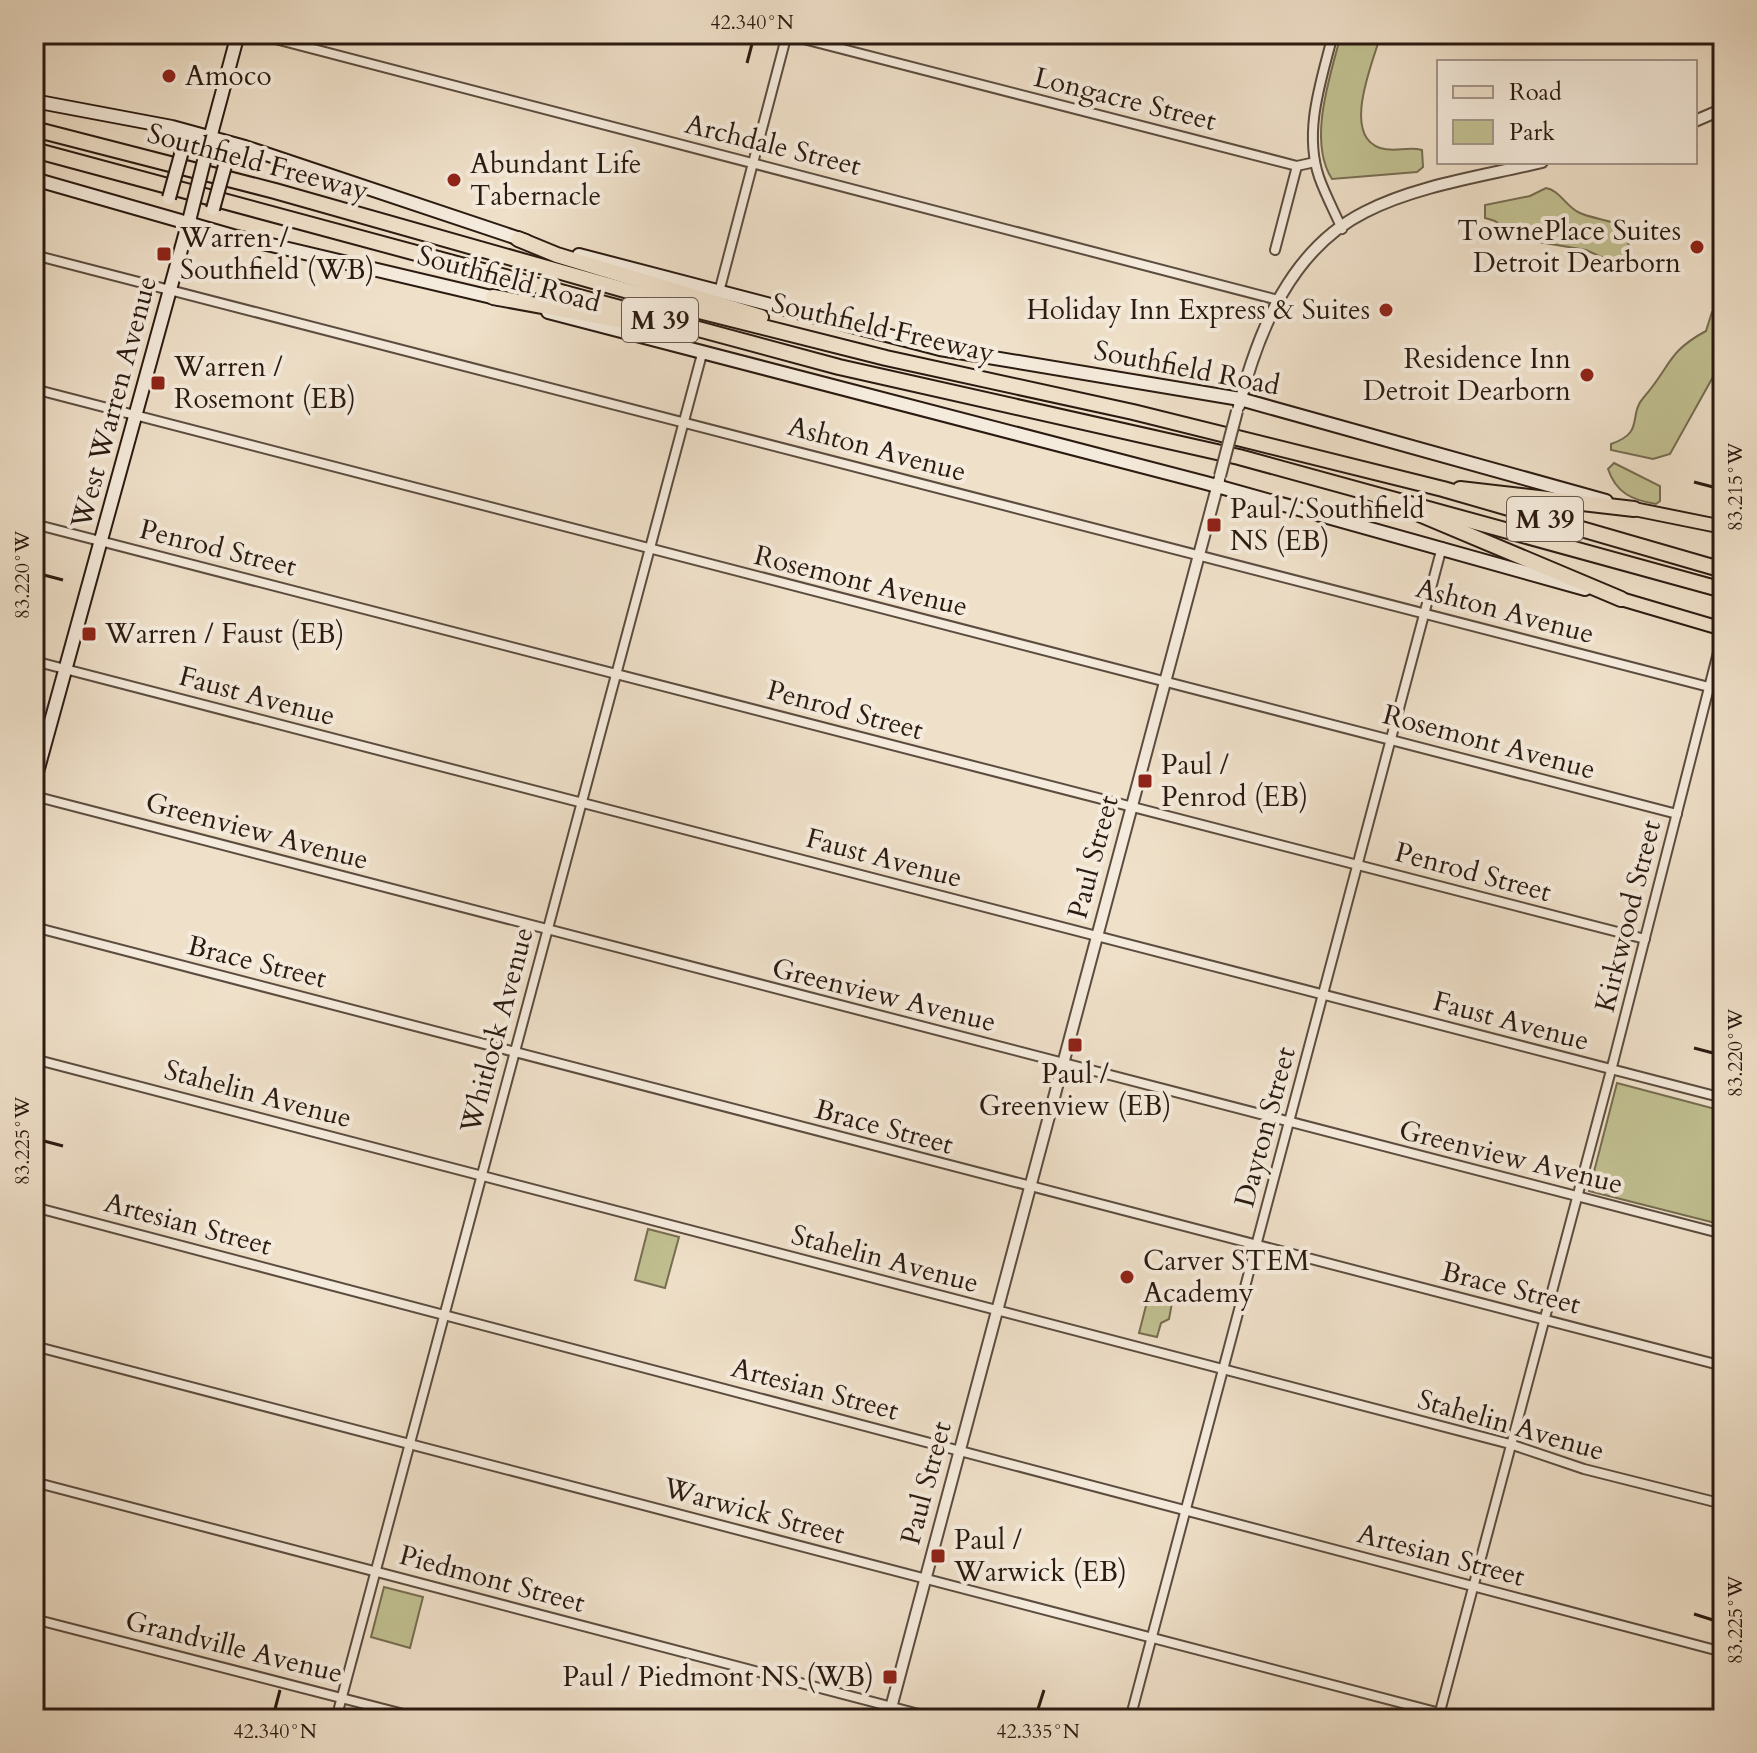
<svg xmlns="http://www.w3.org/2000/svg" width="1757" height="1753" font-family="Cardo,serif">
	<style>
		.green { fill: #c1c091; stroke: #766d51; stroke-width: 2 }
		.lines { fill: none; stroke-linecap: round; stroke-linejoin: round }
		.minor-casing { stroke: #5c4c3f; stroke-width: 12 }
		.tertiary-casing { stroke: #5c4c3f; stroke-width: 14 }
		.secondary-casing { stroke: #2b1a11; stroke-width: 16 }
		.primary-casing { stroke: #2b1a11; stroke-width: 16 }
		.motorway-casing { stroke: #2b1a11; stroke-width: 18 }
		.minor { stroke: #f5ebdc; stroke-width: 8 }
		.tertiary { stroke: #f5ebdc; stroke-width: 10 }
		.secondary { stroke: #f5ebdc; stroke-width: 12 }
		.primary { stroke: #efe0c9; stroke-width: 12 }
		.motorway { stroke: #efe0c9; stroke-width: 14 }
		.tertiary-bridge-casing { stroke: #5c4c3f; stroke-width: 14; stroke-linecap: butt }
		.secondary-bridge-casing { stroke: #2b1a11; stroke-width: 16; stroke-linecap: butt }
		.tertiary-bridge { stroke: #f5ebdc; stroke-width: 10 }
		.secondary-bridge { stroke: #f5ebdc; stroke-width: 12 }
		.ticks { fill: none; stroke: #2b1a11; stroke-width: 3 }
		.poi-dot { fill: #8f2418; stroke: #f5ebdc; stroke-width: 3 }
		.labels { text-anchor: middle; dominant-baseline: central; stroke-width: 8; stroke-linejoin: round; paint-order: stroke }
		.shield { fill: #f5ebdc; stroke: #68594e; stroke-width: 2 }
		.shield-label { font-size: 26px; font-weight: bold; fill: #2b1a11 }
		.poi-label { font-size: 28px; fill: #2b1a11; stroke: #f5ebdc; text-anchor: start }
		.street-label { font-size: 28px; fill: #2b1a11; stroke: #f5ebdc }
		.neatline { fill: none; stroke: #2b1a11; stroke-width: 3 }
		.ticks-label { font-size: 20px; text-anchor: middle; fill: #2b1a11 }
	</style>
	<rect width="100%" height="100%" fill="#efe0c9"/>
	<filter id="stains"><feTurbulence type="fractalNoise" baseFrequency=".0025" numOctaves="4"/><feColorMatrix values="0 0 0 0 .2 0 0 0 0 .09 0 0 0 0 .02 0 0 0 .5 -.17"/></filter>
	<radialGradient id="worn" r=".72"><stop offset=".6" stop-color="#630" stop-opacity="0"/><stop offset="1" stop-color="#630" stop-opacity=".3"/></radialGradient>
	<g class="green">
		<path d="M1341,34H1381C1373,62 1341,135 1380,148C1395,153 1407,146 1422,150L1423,167L1417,172L1332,179C1307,140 1331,74 1341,34Z"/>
		<path d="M1546,188C1559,190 1566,206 1578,212C1593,220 1615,219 1627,230L1630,259L1608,260L1586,250L1515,238L1495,221L1485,218V205L1530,196Z"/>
		<path d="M1723,302V359L1670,454L1653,459L1611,450V444C1646,432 1627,416 1644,397C1671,366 1667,352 1706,331L1712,312Z"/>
		<path d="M1614,463L1660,486V501L1656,504C1632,500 1616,493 1608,469Z"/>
		<path d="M1617,1083L1723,1111V1225L1589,1191Z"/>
		<path d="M648,1229L679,1237L665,1288L635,1280Z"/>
		<path d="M1149,1294L1172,1303L1169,1319L1161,1323L1157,1337L1139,1333Z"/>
		<path d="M384,1587L423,1597L410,1648L371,1637Z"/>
	</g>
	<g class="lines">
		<defs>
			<g id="minor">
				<path d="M209,34L236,41"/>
				<path d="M256,34L1278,300"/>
				<path d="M784,34L1297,166L1315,162"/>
				<path d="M1333,34C1322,79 1303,130 1319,177C1325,194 1334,211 1342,229"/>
				<path d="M1275,250L1297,166"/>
				<path d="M34,255L1709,687"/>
				<path d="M719,292L787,34"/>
				<path d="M34,389L1677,814"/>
				<path d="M34,524L1645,939"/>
				<path d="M34,661L1723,1098"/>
				<path d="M34,796L1723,1234"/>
				<path d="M34,927L1723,1366"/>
				<path d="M34,1059L1510,1444L1584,1469L1723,1504"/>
				<path d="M34,1207L1723,1652"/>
				<path d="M34,1346L1463,1719"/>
				<path d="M34,1482L938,1719"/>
				<path d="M34,1619L423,1719"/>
				<path d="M336,1719L702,354"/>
				<path d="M1130,1719L1442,547"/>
				<path d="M1438,1719L1614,1059L1723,633"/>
			</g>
			<g id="tertiary">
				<path d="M1695,121L1723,109"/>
				<path d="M1239,406C1258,331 1291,249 1365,212C1418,185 1484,176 1542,162"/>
				<path d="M888,1719L1219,480"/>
			</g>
			<g id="secondary">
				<path d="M34,101L172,127L245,147L526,241"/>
				<path d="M206,153L238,34"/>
				<path d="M34,179L233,236L500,299"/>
				<path d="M579,255L940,349L1240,399L1606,501"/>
				<path d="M548,312L1206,483L1585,589"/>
				<path d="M34,783L190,217"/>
			</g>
			<g id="primary">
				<path d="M1634,509L1723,527"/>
				<path d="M1621,599L1723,629"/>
			</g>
			<g id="motorway">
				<path d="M34,129L275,191L699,311L886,358L1133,412L1443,489L1723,570"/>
				<path d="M34,150L839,367L1239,457L1723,590"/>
				<path d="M518,239L557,255L761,317"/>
				<path d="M493,297L646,325"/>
				<path d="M1460,489L1634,509"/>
				<path d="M1412,511L1621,599"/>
			</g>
		</defs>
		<use href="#minor" class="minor-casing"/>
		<use href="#tertiary" class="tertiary-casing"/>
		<use href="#secondary" class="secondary-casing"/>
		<use href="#primary" class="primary-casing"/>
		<use href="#motorway" class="motorway-casing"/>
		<use href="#minor" class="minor"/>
		<use href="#tertiary" class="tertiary"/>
		<use href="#secondary" class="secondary"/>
		<use href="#primary" class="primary"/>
		<use href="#motorway" class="motorway"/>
		<defs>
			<path id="tertiary-bridge" d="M1220,476L1237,411"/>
			<g id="secondary-bridge">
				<path d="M169,198L182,151"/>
				<path d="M213,209L226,162"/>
				<path d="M190,217L206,153"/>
			</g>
		</defs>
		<use href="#tertiary-bridge" class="tertiary-bridge-casing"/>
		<use href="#secondary-bridge" class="secondary-bridge-casing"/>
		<use href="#tertiary-bridge" class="tertiary-bridge"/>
		<use href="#secondary-bridge" class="secondary-bridge"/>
	</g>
	<path class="ticks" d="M747,63L752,44M1694,482L1713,487M44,575L63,580M1694,1048L1713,1053M44,1141L63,1146M1694,1614L1713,1620M275,1709L280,1690M1038,1709L1044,1690"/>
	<g class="poi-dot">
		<circle cx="169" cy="76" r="8"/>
		<circle cx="454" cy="180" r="8"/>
		<circle cx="1697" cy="247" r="8"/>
		<rect x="156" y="246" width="16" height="16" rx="4"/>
		<circle cx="1386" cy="310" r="8"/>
		<circle cx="1587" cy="375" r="8"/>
		<rect x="150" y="375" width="16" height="16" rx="4"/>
		<rect x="1206" y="517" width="16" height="16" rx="4"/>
		<rect x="81" y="626" width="16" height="16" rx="4"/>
		<rect x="1137" y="773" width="16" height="16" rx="4"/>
		<rect x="1067" y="1037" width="16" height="16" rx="4"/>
		<circle cx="1127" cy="1277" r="8"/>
		<rect x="930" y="1548" width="16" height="16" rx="4"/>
		<rect x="882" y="1669" width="16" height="16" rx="4"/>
	</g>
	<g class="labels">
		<g class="shield">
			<rect x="622" y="298" width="76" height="44" rx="6"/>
			<rect x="1507" y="497" width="76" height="44" rx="6"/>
		</g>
		<g class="shield-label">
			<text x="660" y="320">M 39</text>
			<text x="1545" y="519">M 39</text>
		</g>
		<g class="poi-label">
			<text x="185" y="76">Amoco</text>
			<text x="470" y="164">Abundant Life<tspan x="470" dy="32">Tabernacle</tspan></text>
			<text x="1681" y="231" text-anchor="end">TownePlace Suites<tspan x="1681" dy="32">Detroit Dearborn</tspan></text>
			<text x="180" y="238">Warren /<tspan x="180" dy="32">Southfield (WB)</tspan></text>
			<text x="1370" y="310" text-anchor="end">Holiday Inn Express &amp; Suites</text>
			<text x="1571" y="359" text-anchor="end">Residence Inn<tspan x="1571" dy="32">Detroit Dearborn</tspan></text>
			<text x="174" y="367">Warren /<tspan x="174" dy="32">Rosemont (EB)</tspan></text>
			<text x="1230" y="509">Paul / Southfield<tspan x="1230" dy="32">NS (EB)</tspan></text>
			<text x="105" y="634">Warren / Faust (EB)</text>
			<text x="1161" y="765">Paul /<tspan x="1161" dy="32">Penrod (EB)</tspan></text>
			<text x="1075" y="1074" text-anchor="middle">Paul /<tspan x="1075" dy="32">Greenview (EB)</tspan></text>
			<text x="1143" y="1261">Carver STEM<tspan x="1143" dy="32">Academy</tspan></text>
			<text x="954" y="1540">Paul /<tspan x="954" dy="32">Warwick (EB)</tspan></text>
			<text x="874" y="1677" text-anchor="end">Paul / Piedmont NS (WB)</text>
		</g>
		<g class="street-label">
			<text transform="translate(1125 99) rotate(14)">Longacre Street</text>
			<text transform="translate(773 145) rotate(14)">Archdale Street</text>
			<text transform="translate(258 162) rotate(15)">Southfield Freeway</text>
			<text transform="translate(509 279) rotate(15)">Southfield Road</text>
			<text transform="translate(883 328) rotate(13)">Southfield Freeway</text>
			<text transform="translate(1187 368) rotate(11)">Southfield Road</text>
			<text transform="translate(114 402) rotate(-75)">West Warren Avenue</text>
			<text transform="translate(877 449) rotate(15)">Ashton Avenue</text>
			<text transform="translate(218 548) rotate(14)">Penrod Street</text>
			<text transform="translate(861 581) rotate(14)">Rosemont Avenue</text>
			<text transform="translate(1505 611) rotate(15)">Ashton Avenue</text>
			<text transform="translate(257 696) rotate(15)">Faust Avenue</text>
			<text transform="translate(845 710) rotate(15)">Penrod Street</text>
			<text transform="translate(1489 742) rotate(15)">Rosemont Avenue</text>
			<text transform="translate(257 831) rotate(15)">Greenview Avenue</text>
			<text transform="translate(1093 857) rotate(-75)">Paul Street</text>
			<text transform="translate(884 858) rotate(15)">Faust Avenue</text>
			<text transform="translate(1473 872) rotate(15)">Penrod Street</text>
			<text transform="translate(1628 916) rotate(-76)">Kirkwood Street</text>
			<text transform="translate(257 962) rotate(14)">Brace Street</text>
			<text transform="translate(884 995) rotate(14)">Greenview Avenue</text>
			<text transform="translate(1511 1021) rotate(15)">Faust Avenue</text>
			<text transform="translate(497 1030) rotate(-75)">Whitlock Avenue</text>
			<text transform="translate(258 1094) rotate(15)">Stahelin Avenue</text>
			<text transform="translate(884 1127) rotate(15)">Brace Street</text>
			<text transform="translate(1265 1127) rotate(-75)">Dayton Street</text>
			<text transform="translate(1511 1157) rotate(14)">Greenview Avenue</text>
			<text transform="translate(188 1224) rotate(15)">Artesian Street</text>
			<text transform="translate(885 1259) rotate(15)">Stahelin Avenue</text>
			<text transform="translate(1511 1288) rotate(14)">Brace Street</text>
			<text transform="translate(815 1389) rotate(15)">Artesian Street</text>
			<text transform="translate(1511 1425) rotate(16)">Stahelin Avenue</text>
			<text transform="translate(926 1483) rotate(-75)">Paul Street</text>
			<text transform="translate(754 1511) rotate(15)">Warwick Street</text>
			<text transform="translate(1441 1555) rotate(15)">Artesian Street</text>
			<text transform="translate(492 1579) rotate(15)">Piedmont Street</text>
			<text transform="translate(234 1647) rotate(14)">Grandville Avenue</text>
		</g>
	</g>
	<rect width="1757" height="1753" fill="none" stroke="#efe0c9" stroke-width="88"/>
	<rect x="1437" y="60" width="260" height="104" fill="#f5ebdc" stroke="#a4978b" stroke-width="2"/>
	<rect x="1453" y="86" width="40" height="12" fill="#efe0c9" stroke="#a4978b" stroke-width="2"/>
	<text x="1509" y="100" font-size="24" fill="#2b1a11">Road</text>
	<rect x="1453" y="120" width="40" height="24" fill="#c1c091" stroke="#a4978b" stroke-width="2"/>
	<text x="1509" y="140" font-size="24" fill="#2b1a11">Park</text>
	<rect x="44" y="44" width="1669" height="1665" class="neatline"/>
	<g class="ticks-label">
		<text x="752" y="29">42.340°N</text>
		<text transform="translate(1735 487) rotate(-90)" y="7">83.215°W</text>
		<text transform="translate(22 575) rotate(-90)" y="7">83.220°W</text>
		<text transform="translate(1735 1053) rotate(-90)" y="7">83.220°W</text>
		<text transform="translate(22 1141) rotate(-90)" y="7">83.225°W</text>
		<text transform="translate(1735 1620) rotate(-90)" y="7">83.225°W</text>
		<text x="275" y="1738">42.340°N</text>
		<text x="1038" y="1738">42.335°N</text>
	</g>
	<rect width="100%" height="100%" filter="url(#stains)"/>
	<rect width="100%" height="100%" fill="url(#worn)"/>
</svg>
